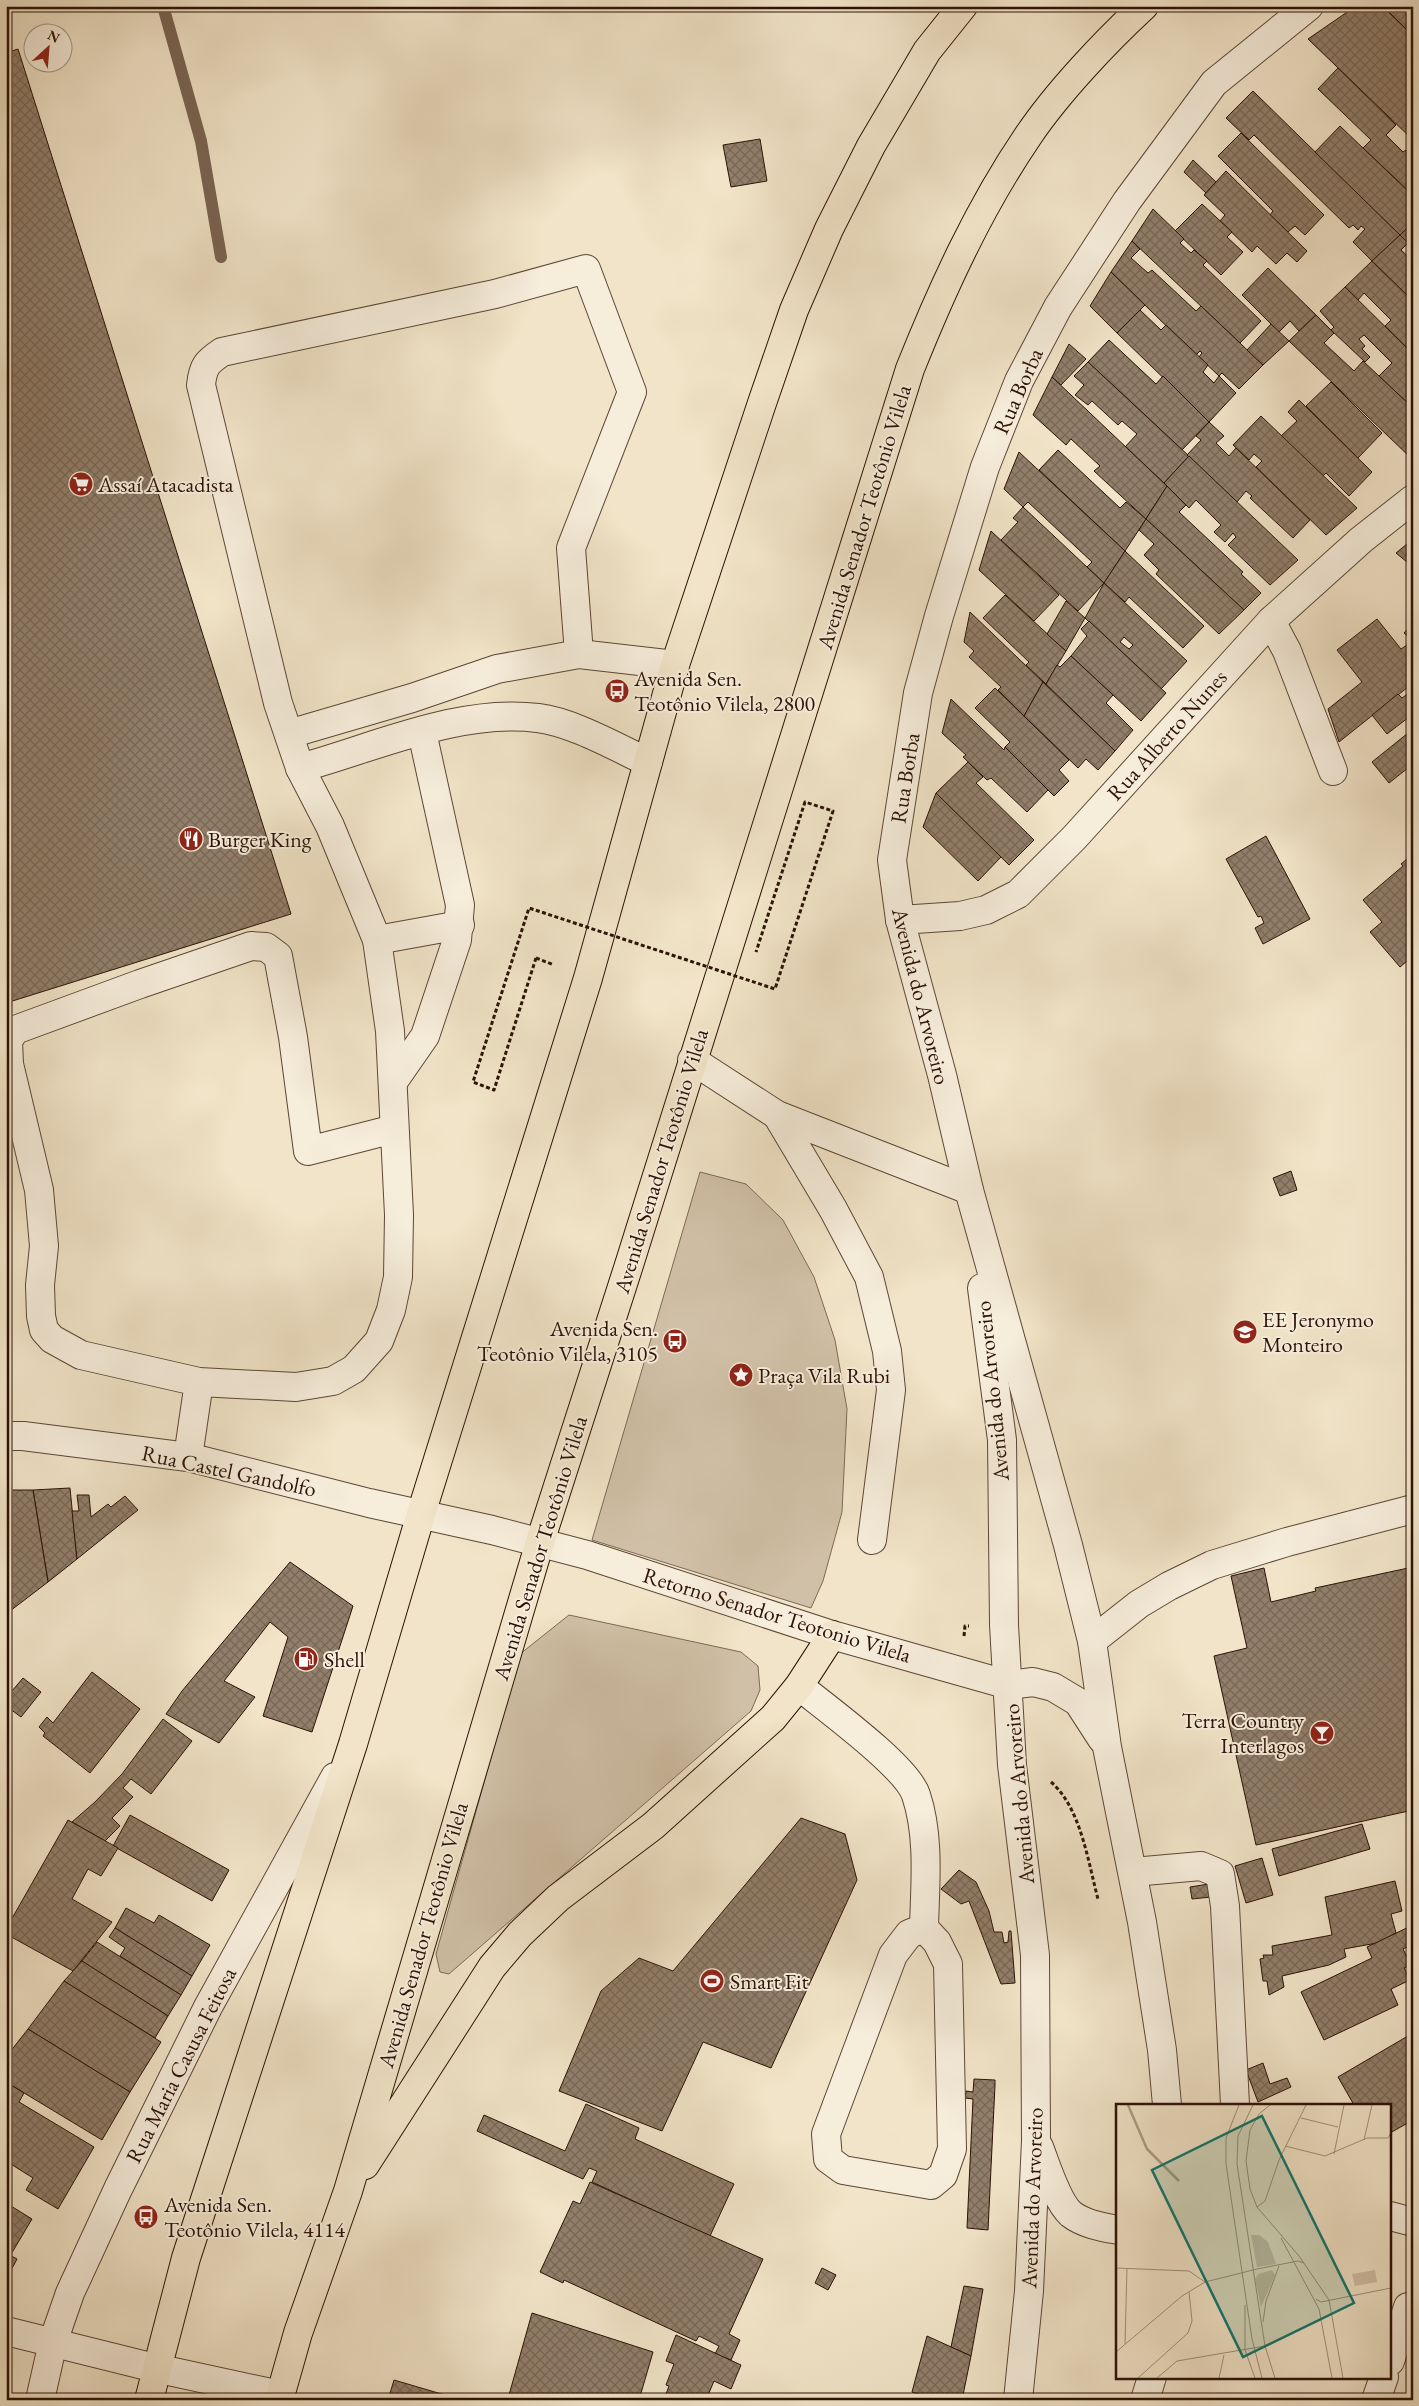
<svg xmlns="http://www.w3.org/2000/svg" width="1419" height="2406" font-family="'EB Garamond',serif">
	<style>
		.park { fill: #d0c0a7; stroke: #7e6956 }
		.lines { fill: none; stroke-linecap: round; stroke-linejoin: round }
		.stream { stroke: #7a6553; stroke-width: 12 }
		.building { fill: url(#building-cross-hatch); stroke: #2c1206; fill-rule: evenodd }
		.minor-casing { stroke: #5d4636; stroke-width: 30 }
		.major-casing { stroke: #2c1206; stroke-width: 30 }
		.path { stroke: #2c1206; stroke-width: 3; stroke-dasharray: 4 2.5; stroke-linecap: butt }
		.minor { stroke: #f6eddb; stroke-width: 28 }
		.major { stroke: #f1e4c8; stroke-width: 28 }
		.path-bridge { stroke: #2c1206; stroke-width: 3; stroke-dasharray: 4 2.5; stroke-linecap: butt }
		.labels { text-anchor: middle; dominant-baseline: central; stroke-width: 4; stroke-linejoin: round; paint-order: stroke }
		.street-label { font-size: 22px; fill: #2c1206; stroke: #f6eddb }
		.poi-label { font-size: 22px; fill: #2c1206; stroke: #f6eddb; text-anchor: start }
		.inset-river { fill: none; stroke: #ae9d86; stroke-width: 2.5 }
		.inset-road { fill: none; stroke: #a2907a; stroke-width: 1 }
		.view { fill: #0f766e; fill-opacity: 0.15; stroke: #0f766e; stroke-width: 2.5 }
		.inset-edge { fill: none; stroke: #2c1206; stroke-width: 2.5 }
	</style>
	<defs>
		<pattern id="building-cross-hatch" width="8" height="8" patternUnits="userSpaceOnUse" patternTransform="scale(1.25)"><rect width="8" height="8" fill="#927f6b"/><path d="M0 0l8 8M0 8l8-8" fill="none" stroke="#776756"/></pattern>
	</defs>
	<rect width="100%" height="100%" fill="#f1e4c8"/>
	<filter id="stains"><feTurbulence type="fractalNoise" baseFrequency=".004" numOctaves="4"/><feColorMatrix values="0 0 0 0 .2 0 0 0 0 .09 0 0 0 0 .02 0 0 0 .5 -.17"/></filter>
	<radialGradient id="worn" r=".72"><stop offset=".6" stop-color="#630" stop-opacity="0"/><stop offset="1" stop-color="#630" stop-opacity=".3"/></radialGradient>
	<g class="park">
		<path d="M700,1172L746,1184L783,1220L814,1277L835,1340L847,1409L842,1512L823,1581L811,1608L592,1540Z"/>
		<path d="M569,1615L741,1652L758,1666L760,1690L751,1711L449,1974L440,1972L436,1954L520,1654Z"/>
	</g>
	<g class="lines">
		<path class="stream" d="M163,6L201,141L221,257"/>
	</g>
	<g class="building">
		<path d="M1356,6H1382L1413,36V140L1308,39Z"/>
		<path d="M1393,6H1413V36L1388,11Z"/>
		<path d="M18,49L291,914L6,1003V53Z"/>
		<path d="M1338,68L1396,125L1386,135L1403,152L1406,150L1413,156V195L1363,148L1371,140L1318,89Z"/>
		<path d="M1253,91L1400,235L1372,261L1353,242L1365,229L1361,226L1358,230L1353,225L1349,228L1254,135L1249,140L1226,118Z"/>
		<path d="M1340,126L1413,196V223L1400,235L1315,152Z"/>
		<path d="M1241,133L1324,215L1305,235L1295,226L1288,232L1270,215L1273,211L1218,156Z"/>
		<path d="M760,139L767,181L731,187L723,145Z"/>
		<path d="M1193,160L1216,182L1206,193L1184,172Z"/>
		<path d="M1226,171L1307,251L1297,262L1287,253L1276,264L1257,246L1252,252L1220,221L1225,215L1204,195Z"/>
		<path d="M1202,204L1232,232L1227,237L1243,252L1221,275L1175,231Z"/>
		<path d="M1153,209L1184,239L1180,243L1191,253L1194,250L1207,261L1203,265L1261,321L1240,343L1132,241Z"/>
		<path d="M1413,223V248L1400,235Z"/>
		<path d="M1400,235L1408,243L1401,250L1413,261V301L1372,261Z"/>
		<path d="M1132,241L1140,249L1131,258L1148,273L1152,270L1196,311L1201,306L1263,365L1239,389L1222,373L1219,376L1199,357L1202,353L1200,351L1196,355L1111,272Z"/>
		<path d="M1372,261L1413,301V354L1385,326L1391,320L1364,293L1358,300L1345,287Z"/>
		<path d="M1268,268L1316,315L1299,331L1290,321L1279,332L1242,295Z"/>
		<path d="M1111,272L1145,305L1117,333L1090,306Z"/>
		<path d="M1345,287L1413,354V408L1379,376L1392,363L1364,335L1359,339L1365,346L1362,349L1370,357L1365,362L1331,330L1334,327L1320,311Z"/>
		<path d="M1140,310L1161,330L1166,325L1208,365L1203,372L1214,383L1219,376L1236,393L1209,422L1117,333Z"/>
		<path d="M1316,315L1334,333L1324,343L1354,371L1363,361L1413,408V460L1289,341Z"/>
		<path d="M1271,324L1289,341L1263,365L1247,350Z"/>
		<path d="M1109,340L1156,384L1163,376L1209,422L1182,450L1088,362Z"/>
		<path d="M1069,344L1086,359L1061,385L1052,377Z"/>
		<path d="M1088,362L1189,456L1164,483L1125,447L1137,434L1122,421L1118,425L1092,401L1088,405L1075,395L1084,385L1074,376Z"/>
		<path d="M1052,377L1167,486L1146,519L1094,471L1100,466L1071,439L1066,445L1033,415Z"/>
		<path d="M1331,382L1382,433L1358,458L1306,406Z"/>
		<path d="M1299,400L1372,472L1349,496L1326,473L1323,476L1281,436L1297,421L1288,412Z"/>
		<path d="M1261,416L1357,508L1326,535L1256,467L1262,461L1254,454L1249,460L1233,445Z"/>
		<path d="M1209,422L1224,436L1216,443L1229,456L1236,448L1310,520L1293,538L1250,498L1252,496L1246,491L1237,502L1187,455L1201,440L1196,436Z"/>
		<path d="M1058,450L1120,508L1126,502L1146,519L1125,551L1039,470Z"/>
		<path d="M1019,452L1125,551L1104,583L1087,567L1092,562L1028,502L1023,507L1004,489Z"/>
		<path d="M1189,456L1298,560L1270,585L1228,545L1236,537L1233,533L1225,542L1214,532L1221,525L1196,500L1189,508L1164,483Z"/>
		<path d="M1167,486L1186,505L1179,512L1243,572L1241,574L1261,593L1244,610L1146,519Z"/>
		<path d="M1023,507L1104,583L1078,611L1001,540L1018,522L1013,518Z"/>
		<path d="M1146,519L1244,610L1219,634L1156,574L1159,570L1144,555L1154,544L1139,530Z"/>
		<path d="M991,531L1059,595L1034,621L979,570Z"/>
		<path d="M1413,539V567L1396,553Z"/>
		<path d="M1125,551L1204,626L1183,648L1129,597L1125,602L1104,583Z"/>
		<path d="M1104,583L1187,661L1161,689L1085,618ZM1124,637L1133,645L1129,649L1120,642Z"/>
		<path d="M1005,595L1066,651L1046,684L1026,665L1029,662L983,618Z"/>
		<path d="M1066,601L1085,618L1066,651L1047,634Z"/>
		<path d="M970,612L1043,682L1024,716L998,690L1001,687L969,657L974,651L964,642Z"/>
		<path d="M1377,619L1401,649L1413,641V683L1339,742L1328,709L1362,682L1337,650Z"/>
		<path d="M1089,621L1166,693L1141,721L1071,656L1087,636L1081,629Z"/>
		<path d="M1413,623V641L1404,633Z"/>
		<path d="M1071,656L1113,695L1106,703L1133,730L1115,751L1046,684L1057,665L1060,667Z"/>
		<path d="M1043,682L1115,751L1098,770L1086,759L1078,768L1024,716Z"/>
		<path d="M995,688L1069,760L1059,770L1069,781L1054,796L1005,747L1010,742L975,708Z"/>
		<path d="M1413,690V714L1387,734L1372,715L1398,694L1402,698Z"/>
		<path d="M951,699L1004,750L1005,747L1048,790L1027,812L991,778L987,780L963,757L966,755L942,733Z"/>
		<path d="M1413,729V764L1389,783L1372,762Z"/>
		<path d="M968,762L983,777L976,783L1034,840L1009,865L936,793Z"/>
		<path d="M936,793L1001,857L978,881L923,827Z"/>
		<path d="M1266,836L1310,919L1263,944L1255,928L1264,923L1261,916L1258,917L1226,859Z"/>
		<path d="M1413,854V956L1400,967L1370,932L1382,922L1363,900L1403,866L1401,864Z"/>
		<path d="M1291,1171L1297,1190L1280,1196L1273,1178Z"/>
		<path d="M70,1488L77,1559L48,1582L33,1490Z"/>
		<path d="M6,1490H33L48,1582L10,1611L6,1592Z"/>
		<path d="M77,1495H89L91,1517L108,1504L111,1507L125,1496L138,1510L77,1559L72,1511H79Z"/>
		<path d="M290,1562L353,1606L312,1732L263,1716L288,1637L270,1622L224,1681L255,1697L219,1743L166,1714L182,1691Z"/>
		<path d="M1413,1567V1810L1256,1845L1214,1656L1247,1648L1231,1576L1264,1568L1271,1602L1316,1591L1315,1588Z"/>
		<path d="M92,1672L140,1709L90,1773L43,1736L45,1733L39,1727L47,1717L53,1723Z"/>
		<path d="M23,1678L41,1692L21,1717L6,1706V1698Z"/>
		<path d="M163,1719L192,1741L151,1794L131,1779L123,1788L133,1797L112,1818L120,1826L105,1841L72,1822L95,1802L122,1774Z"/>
		<path d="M130,1815L229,1870L212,1901L113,1846Z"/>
		<path d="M801,1818L845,1834L857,1880L771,2068L703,2042L662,2131L559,2091L601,1991L639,1958L673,1971Z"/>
		<path d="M68,1820L118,1848L101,1876L88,1869L72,1899L112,1922L73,1971L6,1934V1929Z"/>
		<path d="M1362,1824L1370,1849L1279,1876L1272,1849Z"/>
		<path d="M1262,1858L1273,1895L1246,1903L1235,1866Z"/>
		<path d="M959,1870L976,1882L989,1911L994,1932H1002L1004,1943L1008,1942L1009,1931H1011L1015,1983L1001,1984L969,1901L961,1904L941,1889Z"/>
		<path d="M1413,1878V1893L1407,1881Z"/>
		<path d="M1395,1881L1402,1911L1391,1914L1396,1933L1377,1943L1344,1949L1346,1957L1329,1965L1282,1976L1284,1987L1269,1995L1267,1981H1263L1260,1959L1264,1958L1263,1955H1273L1272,1946L1332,1935L1325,1897Z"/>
		<path d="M1209,1884L1211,1897L1192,1899L1190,1887Z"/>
		<path d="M126,1908L154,1923L159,1915L210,1945L192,1976L115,1928Z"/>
		<path d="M1413,1925V1944L1403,1949L1411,1965L1404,1968L1410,1980L1391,1989L1398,2005L1324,2040L1301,1992L1372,1958L1367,1947Z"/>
		<path d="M115,1928L192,1976L181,1995L120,1956L125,1948L109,1937Z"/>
		<path d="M97,1942L181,1995L168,2016L82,1961Z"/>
		<path d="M82,1961L168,2016L155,2038L64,1981Z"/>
		<path d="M64,1981L161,2042L130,2092L28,2029Z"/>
		<path d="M28,2029L130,2092L102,2140L6,2082V2057Z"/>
		<path d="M1413,2033V2120L1390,2133V2105H1354L1338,2077Z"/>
		<path d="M1263,2063L1270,2084L1287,2078L1291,2087L1258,2102L1246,2070Z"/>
		<path d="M974,2079L995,2080V2085L988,2230L967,2228L973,2099L965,2098L966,2091L973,2092Z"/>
		<path d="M6,2082L24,2093L19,2102L94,2147L58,2209L26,2190L33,2178L6,2161Z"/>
		<path d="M586,2104L639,2128L635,2139L734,2184L710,2236L592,2182L597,2171L589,2168L583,2179L477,2131L484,2115L565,2151Z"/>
		<path d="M590,2182L763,2259L729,2334L740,2340L731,2360L715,2354L719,2346L699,2336L696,2341L564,2280L563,2283L540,2272L573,2201L580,2204Z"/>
		<path d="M6,2203L32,2219L10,2256L6,2253Z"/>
		<path d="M6,2253L17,2259L7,2278H6Z"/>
		<path d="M822,2268L836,2275L828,2290L815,2283Z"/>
		<path d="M964,2286L983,2289L971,2356L951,2347Z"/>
		<path d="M532,2313L653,2352L639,2400H525L509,2395Z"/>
		<path d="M676,2335L741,2365L731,2389L714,2381L706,2400L690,2396L689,2400H672L665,2397L669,2386L666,2385L674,2364L666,2361Z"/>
		<path d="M927,2336L971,2356L962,2400H938L912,2392Z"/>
		<path d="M394,2380L462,2400H388Z"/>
	</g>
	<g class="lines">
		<defs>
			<g id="minor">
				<path d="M1271,621L1287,651L1333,771"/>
				<path d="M289,734L412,698L497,669L579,654L675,665"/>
				<path d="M300,768C374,748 459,708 538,718C572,722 616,747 648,762"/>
				<path d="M900,920L960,916L986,910L1018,894L1074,838L1271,621L1361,540L1413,499"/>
				<path d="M377,940L460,925"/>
				<path d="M692,1060L777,1115L969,1190"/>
				<path d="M393,1082L425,1036L457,940L460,905L422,732"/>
				<path d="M777,1115L833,1209L869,1277L887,1351L891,1390L872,1540"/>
				<path d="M394,1129L308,1151L293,1037L278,956L266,947L251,946L140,984L15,1030L8,1041L9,1064L39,1190L44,1246L40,1285L41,1316L44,1330L52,1339L81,1355L199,1382L296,1387L333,1381L354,1369L379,1341L391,1310L398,1277L399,1215L390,1031L377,940L330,826L300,768L278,703L201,385C203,366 207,362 222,352L495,294L586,269L632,392L571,548L579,654"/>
				<path d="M982,1288L1002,1440L1004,1625L1012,1765L1035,1955L1036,2141L1029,2291L1018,2400"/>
				<path d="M6,1436H23L188,1457L369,1503L492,1530L587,1555L832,1635L1009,1685L1033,1682L1053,1687L1078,1702L1102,1739"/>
				<path d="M188,1457L199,1382"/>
				<path d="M1092,1641L1139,1604L1169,1586L1212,1565L1287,1542L1413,1509"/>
				<path d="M799,1686C826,1708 907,1767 916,1795C930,1837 925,1885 924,1928L937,1942L948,1964L952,2149L943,2175L931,2185L843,2170L828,2159L826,2134L893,1955L909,1934L924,1928"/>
				<path d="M1133,1872L1201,1866L1220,1874L1225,1906L1235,2105"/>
				<path d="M1167,2105L1162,2050L1142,1922L1107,1747L1092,1641L1068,1545L969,1190L942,1075L900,920L892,860L918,693L939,616L985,467L1019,381L1058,307L1127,201L1214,83L1309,6"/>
				<path d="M1039,2147C1046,2165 1057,2202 1071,2214C1084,2224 1102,2227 1118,2230"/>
				<path d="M1390,2216L1413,2222"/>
				<path d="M6,2331L155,2368L280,2395"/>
				<path d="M1390,2361L1408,2307"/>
				<path d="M40,2400L53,2342L70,2293L118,2189L208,2007L335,1777"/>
				<path d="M1145,2400L1152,2377"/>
				<path d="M1376,2400L1384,2377"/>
			</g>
			<g id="major">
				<path d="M365,2165L492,1967L520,1934L558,1898L653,1826L773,1718L799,1686L832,1635"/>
				<path d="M149,2400L186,2258L353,1744L421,1514L588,978L675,665L762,403L794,310L829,229L871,146L927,51L963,6"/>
				<path d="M279,2400L298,2333L348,2191L540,1542L629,1265L910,369C942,289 979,208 1028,136C1057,93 1105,42 1144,6"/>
			</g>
		</defs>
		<use href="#minor" class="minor-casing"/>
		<use href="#major" class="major-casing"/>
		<g class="path">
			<path d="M536,958L554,965"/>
			<path d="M964,1636L965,1626H969"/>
			<path d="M1051,1782C1081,1808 1088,1862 1098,1899"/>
		</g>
		<use href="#minor" class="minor"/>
		<use href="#major" class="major"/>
		<path class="path-bridge" d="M536,958L494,1090L473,1082L529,908L775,989L833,811L805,802L756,952"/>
	</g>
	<defs>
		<symbol id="supermarket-disc" viewBox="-11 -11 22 22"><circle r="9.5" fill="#8f2418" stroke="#f6eddb"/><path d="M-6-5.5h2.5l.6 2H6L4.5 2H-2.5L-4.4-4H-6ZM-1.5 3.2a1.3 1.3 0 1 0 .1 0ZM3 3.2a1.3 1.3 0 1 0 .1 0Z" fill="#fff"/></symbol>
		<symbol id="bus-disc" viewBox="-11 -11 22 22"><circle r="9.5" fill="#8f2418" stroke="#f6eddb"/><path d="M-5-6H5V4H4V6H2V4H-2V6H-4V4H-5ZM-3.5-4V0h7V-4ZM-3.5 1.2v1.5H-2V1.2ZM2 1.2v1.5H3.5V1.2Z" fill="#fff"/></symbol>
		<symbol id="restaurant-disc" viewBox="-11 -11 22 22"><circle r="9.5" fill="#8f2418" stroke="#f6eddb"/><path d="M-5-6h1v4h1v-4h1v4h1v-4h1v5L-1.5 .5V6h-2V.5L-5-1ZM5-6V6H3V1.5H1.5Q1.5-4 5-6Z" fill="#fff"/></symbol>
		<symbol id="school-disc" viewBox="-11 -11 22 22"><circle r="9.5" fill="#8f2418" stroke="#f6eddb"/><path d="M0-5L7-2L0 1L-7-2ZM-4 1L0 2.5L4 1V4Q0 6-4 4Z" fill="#fff"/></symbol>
		<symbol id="sight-disc" viewBox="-11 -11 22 22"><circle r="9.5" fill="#8f2418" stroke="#f6eddb"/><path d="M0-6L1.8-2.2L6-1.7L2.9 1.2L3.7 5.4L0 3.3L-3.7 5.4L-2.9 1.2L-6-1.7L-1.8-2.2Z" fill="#fff"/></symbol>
		<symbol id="fuel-disc" viewBox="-11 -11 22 22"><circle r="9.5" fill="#8f2418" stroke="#f6eddb"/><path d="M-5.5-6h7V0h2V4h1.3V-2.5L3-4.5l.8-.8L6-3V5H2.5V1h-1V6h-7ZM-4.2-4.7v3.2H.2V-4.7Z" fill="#fff"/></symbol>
		<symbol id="bar-disc" viewBox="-11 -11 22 22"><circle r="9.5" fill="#8f2418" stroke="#f6eddb"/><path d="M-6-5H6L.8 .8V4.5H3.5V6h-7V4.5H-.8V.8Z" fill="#fff"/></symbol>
		<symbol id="stadium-disc" viewBox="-11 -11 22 22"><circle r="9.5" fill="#8f2418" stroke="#f6eddb"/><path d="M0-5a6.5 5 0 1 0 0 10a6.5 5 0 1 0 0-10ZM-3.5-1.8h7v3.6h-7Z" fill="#fff"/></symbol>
	</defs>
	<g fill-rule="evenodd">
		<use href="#supermarket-disc" x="67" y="470" width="28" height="28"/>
		<use href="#bus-disc" x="603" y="677" width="28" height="28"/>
		<use href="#restaurant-disc" x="177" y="825" width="28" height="28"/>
		<use href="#school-disc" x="1231" y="1318" width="28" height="28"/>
		<use href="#bus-disc" x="661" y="1327" width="28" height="28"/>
		<use href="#sight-disc" x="727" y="1361" width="28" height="28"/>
		<use href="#fuel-disc" x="292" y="1645" width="28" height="28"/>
		<use href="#bar-disc" x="1308" y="1719" width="28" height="28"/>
		<use href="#stadium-disc" x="698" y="1967" width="28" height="28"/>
		<use href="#bus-disc" x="132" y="2203" width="28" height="28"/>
	</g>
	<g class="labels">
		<g class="street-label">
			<text transform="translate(1018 391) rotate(-66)">Rua Borba</text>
			<text transform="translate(864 517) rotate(-73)">Avenida Senador Teotônio Vilela</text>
			<text transform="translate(1167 735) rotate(-48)">Rua Alberto Nunes</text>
			<text transform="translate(905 778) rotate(-81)">Rua Borba</text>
			<text transform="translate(921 996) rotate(76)">Avenida do Arvoreiro</text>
			<text transform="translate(661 1161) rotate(-73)">Avenida Senador Teotônio Vilela</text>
			<text transform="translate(992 1391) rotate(-96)">Avenida do Arvoreiro</text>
			<text transform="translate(229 1471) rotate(12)">Rua Castel Gandolfo</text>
			<text transform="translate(540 1548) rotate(-73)">Avenida Senador Teotônio Vilela</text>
			<text transform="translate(777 1615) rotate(17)">Retorno Senador Teotonio Vilela</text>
			<text transform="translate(1019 1794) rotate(-95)">Avenida do Arvoreiro</text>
			<text transform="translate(423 1935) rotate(-74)">Avenida Senador Teotônio Vilela</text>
			<text transform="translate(181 2065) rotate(-63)">Rua Maria Casusa Feitosa</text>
			<text transform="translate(1032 2198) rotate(-88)">Avenida do Arvoreiro</text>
		</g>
		<g class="poi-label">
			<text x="98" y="484">Assaí Atacadista</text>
			<text x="634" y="678">Avenida Sen.<tspan x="634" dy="25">Teotônio Vilela, 2800</tspan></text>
			<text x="208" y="839">Burger King</text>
			<text x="1262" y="1319">EE Jeronymo<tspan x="1262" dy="25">Monteiro</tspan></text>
			<text x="658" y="1328" text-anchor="end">Avenida Sen.<tspan x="658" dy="25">Teotônio Vilela, 3105</tspan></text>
			<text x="758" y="1375">Praça Vila Rubi</text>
			<text x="324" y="1659">Shell</text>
			<text x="1304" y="1720" text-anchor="end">Terra Country<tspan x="1304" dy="25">Interlagos</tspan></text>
			<text x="730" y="1981">Smart Fit</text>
			<text x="164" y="2204">Avenida Sen.<tspan x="164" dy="25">Teotônio Vilela, 4114</tspan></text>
		</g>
	</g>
	<g transform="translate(1116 2104)">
		<rect width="275" height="275" fill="#f1e4c8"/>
		<path d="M135,131H143L152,138L160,160L141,163ZM156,166L159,171L145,203L139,175L142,170ZM259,166L261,178L239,182L236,170Z" fill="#d0c0a7"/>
		<path class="inset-river" d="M12,1L31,45L63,77"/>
		<path class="inset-road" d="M123,1L110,34V60L136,235L146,274M137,1L122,32L121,60L149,242L159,274M154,1L143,10L134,26L130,57L134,85L141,103L183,152L213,196L227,274M185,14L222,23M248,36L256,1M169,42L209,52L251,34H272L275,29M218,50L228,1M141,103L149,97L163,56L190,1M165,134L203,205L216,274M0,164L73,167L89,178M200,195L205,198L275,184M129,201V246L139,274M147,218L150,197L163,162M9,240L11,164M0,248L66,192L89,178L141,165L182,157L188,159M22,274L72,229L76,217L73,188M41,274L61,257L149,242M103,274L108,251"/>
		<path class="view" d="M146,12L238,199L127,253L36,66Z"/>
		<rect width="275" height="275" class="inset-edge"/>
	</g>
	<rect width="1419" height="2406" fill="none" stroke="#f1e4c8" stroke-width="25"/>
	<rect x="8" y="8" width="1404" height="2391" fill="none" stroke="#2c1206" stroke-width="2.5"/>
	<rect x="12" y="12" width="1394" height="2381" fill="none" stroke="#2c1206"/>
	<g transform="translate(48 48) rotate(26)"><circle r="24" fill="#f6eddb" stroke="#a59586"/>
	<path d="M0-4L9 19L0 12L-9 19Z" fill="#8f2418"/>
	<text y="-8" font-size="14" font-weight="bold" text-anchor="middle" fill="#2c1206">N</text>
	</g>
	<rect width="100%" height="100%" filter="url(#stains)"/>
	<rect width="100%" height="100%" fill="url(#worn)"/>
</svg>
